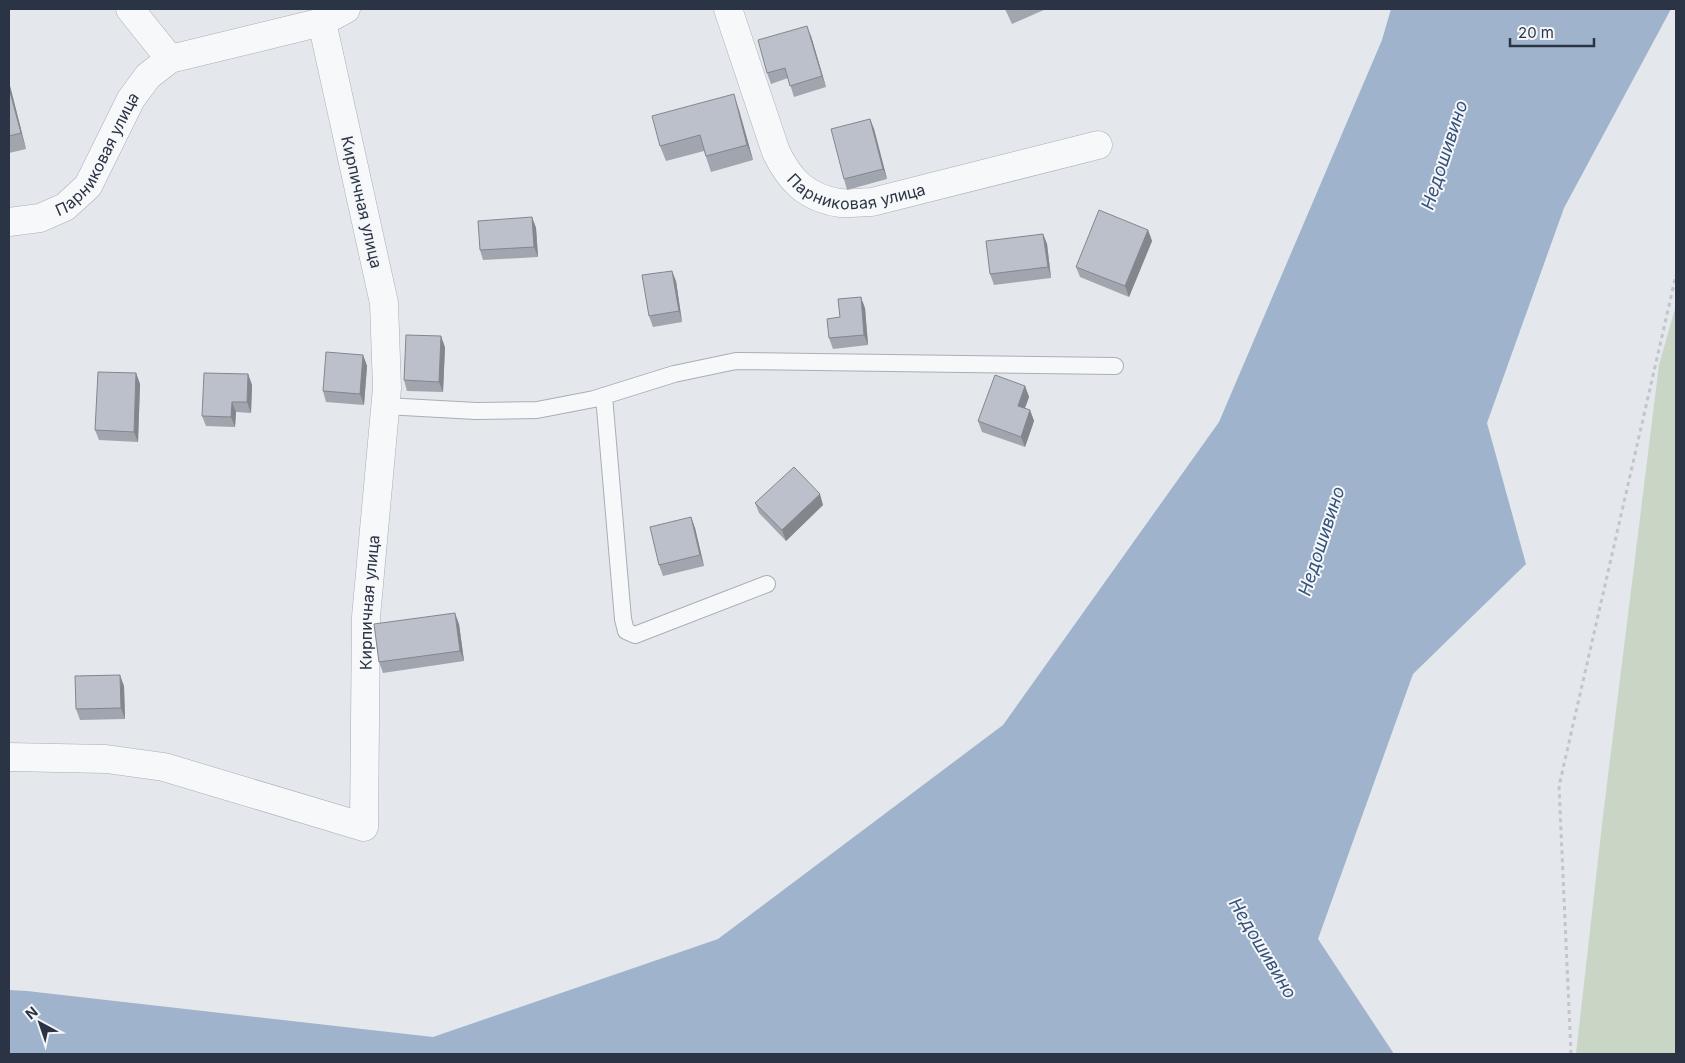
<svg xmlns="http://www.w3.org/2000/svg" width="1685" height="1063" font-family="Inter,sans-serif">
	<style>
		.green { fill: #c9d6c5 }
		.water { fill: #9fb4cc }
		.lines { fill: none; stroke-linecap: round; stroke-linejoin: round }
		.lane-casing { stroke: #a9aeb7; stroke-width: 18 }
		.street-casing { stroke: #a9aeb7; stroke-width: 29 }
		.path { stroke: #c2c5cb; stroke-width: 3; stroke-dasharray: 4 4; stroke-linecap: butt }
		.lane { stroke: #f7f8fa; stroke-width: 16 }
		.street { stroke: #f7f8fa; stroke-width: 28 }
		.wall { fill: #a1a5ae }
		.shaded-wall { fill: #83868d }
		.building { fill: #bbc0ca; stroke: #83868d }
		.labels { text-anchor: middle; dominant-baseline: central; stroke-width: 4; stroke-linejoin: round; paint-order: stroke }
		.street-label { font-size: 16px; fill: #2b3445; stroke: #f4f6f9 }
		.water-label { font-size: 18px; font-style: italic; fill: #34527a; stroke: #f4f6f9 }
	</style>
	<rect width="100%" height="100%" fill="#e4e7ec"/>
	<path class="green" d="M1676,305V1054H1576L1603,816L1659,365Z"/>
	<path class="water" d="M1391,9H1671L1564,208L1487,423L1526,564L1413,674L1318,939L1394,1054H9V990L27,991L433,1037L718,939L1003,725L1219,422L1382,40Z"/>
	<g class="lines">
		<defs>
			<g id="lane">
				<path d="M604,396L623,619L626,631L635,635L767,584"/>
				<path d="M385,406L476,411L537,410L594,399L674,374L736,361L1115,366"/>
			</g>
			<g id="street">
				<path d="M130,9L170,59"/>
				<path id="s1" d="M728,9L776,152C790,181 807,198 840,203C850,204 862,202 872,202L1098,145"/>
				<path id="s2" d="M9,222L40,218L65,207L88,186L131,99L148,76L170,59L322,22L346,9"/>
				<path id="s3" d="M9,757L106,759L164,767L364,827L366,617L387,388L384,303L322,22"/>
			</g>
		</defs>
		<use href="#lane" class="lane-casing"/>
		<use href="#street" class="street-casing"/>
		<path class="path" d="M1571,1054L1559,786L1676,275"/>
		<use href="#lane" class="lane"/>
		<use href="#street" class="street"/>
	</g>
	<g class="wall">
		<path d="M1005,9H1046L1012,24Z"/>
		<path d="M811,36L826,87L794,97L788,78L771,84L767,73Z"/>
		<path d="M9,82L26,149L9,153Z"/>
		<path d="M739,110L753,160L711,172L704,151L666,161L660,146Z"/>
		<path d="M870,119L874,129L887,179L847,190L844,179Z"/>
		<path d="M532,217L536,228L538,257L483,260L480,250Z"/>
		<path d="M1148,230L1152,241L1129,297L1080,277L1076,267Z"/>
		<path d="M1043,234L1047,244L1051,278L994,285L990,274Z"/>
		<path d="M676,281L682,322L653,327L649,316Z"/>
		<path d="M865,308L868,345L833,349L829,338L840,317Z"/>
		<path d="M445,347L443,392L407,391L404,380Z"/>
		<path d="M363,355L367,366L364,405L326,402L323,391Z"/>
		<path d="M136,373L140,384L138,442L99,440L95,430Z"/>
		<path d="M248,374L252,385L251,413L236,412L235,427L206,426L202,416Z"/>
		<path d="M1025,386L1029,397L1025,408L1030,410L1034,421L1025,447L982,432L978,421Z"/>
		<path d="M755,503L823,505L786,541L759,513Z"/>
		<path d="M691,517L695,528L704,566L663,576L659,565Z"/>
		<path d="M459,624L464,661L383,673L379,662Z"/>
		<path d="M124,686L125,719L80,720L76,709Z"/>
	</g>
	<g class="shaded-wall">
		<path d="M807,26L811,36L826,87L822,76Z"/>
		<path d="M9,82L26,149L21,133L9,88Z"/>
		<path d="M734,94L739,110L753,160L747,145Z"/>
		<path d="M870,119L874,129L887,179L883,169Z"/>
		<path d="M532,217L536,228L538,257L534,247Z"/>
		<path d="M1148,230L1152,241L1129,297L1125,286Z"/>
		<path d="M1043,234L1047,244L1051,278L1048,267Z"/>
		<path d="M672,271L676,281L682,322L679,311Z"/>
		<path d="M861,297L865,308L868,345L864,335Z"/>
		<path d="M441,336L445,347L443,392L439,382Z"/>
		<path d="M363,355L367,366L364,405L360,394Z"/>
		<path d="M136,373L140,384L138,442L134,432Z"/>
		<path d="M248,374L252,385L251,413L247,402Z"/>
		<path d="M1025,386L1029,397L1022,416L1018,406Z"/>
		<path d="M232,402L236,412L235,427L231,417Z"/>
		<path d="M1030,410L1034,421L1025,447L1021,437Z"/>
		<path d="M820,494L823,505L786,541L782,530Z"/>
		<path d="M691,517L695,528L704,566L700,555Z"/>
		<path d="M455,613L459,624L464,661L460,651Z"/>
		<path d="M120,675L124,686L125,719L121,708Z"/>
	</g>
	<g class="building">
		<path d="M807,26L822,76L790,86L785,68L767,73L758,40Z"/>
		<path d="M9,88L21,133L9,136Z"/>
		<path d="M734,94L747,145L706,156L700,135L660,146L652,116Z"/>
		<path d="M870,119L883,169L844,179L831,129Z"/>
		<path d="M1099,210L1148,230L1125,286L1076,267Z"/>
		<path d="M532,217L534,247L480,250L478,221Z"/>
		<path d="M1043,234L1048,267L990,274L986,241Z"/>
		<path d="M672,271L679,311L649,316L642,275Z"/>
		<path d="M861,297L864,335L829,338L827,319L840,317L838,299Z"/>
		<path d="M406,335L441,336L439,382L404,380Z"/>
		<path d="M326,352L363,355L360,394L323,391Z"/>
		<path d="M98,372L136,373L134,432L95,430Z"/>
		<path d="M204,373L248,374L247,402H232L231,417L202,416Z"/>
		<path d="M995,375L1025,386L1018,406L1030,410L1021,437L978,421Z"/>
		<path d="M794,467L820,494L782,530L755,503Z"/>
		<path d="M691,517L700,555L659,565L650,527Z"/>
		<path d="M455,613L460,651L379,662L374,624Z"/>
		<path d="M120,675L121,708L76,709L75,676Z"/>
	</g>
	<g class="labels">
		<g class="street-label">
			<text stroke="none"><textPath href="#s2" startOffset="121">Парниковая улица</textPath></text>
			<text stroke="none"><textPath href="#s1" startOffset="251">Парниковая улица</textPath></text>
			<text transform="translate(362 202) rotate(77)">Кирпичная улица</text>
			<text stroke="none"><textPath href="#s3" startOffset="589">Кирпичная улица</textPath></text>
		</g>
		<g class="water-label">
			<text transform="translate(1444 155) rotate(-72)">Недошивино</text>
			<text transform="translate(1321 541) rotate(-72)">Недошивино</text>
			<text transform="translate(1263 948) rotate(59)">Недошивино</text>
		</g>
	</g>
	<rect width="1685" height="1063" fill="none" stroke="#2b3445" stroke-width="20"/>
	<g transform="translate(40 1023) rotate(320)" stroke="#f4f6f9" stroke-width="4" paint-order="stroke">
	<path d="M0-4L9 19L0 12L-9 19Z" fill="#2b3445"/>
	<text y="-8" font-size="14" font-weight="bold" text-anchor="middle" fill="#2b3445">N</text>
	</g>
	<path d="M1510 38v8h84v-8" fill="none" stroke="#2b3445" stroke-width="2.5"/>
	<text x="1518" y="38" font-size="15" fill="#2b3445" stroke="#f4f6f9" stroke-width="4" paint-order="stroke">20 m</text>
</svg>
